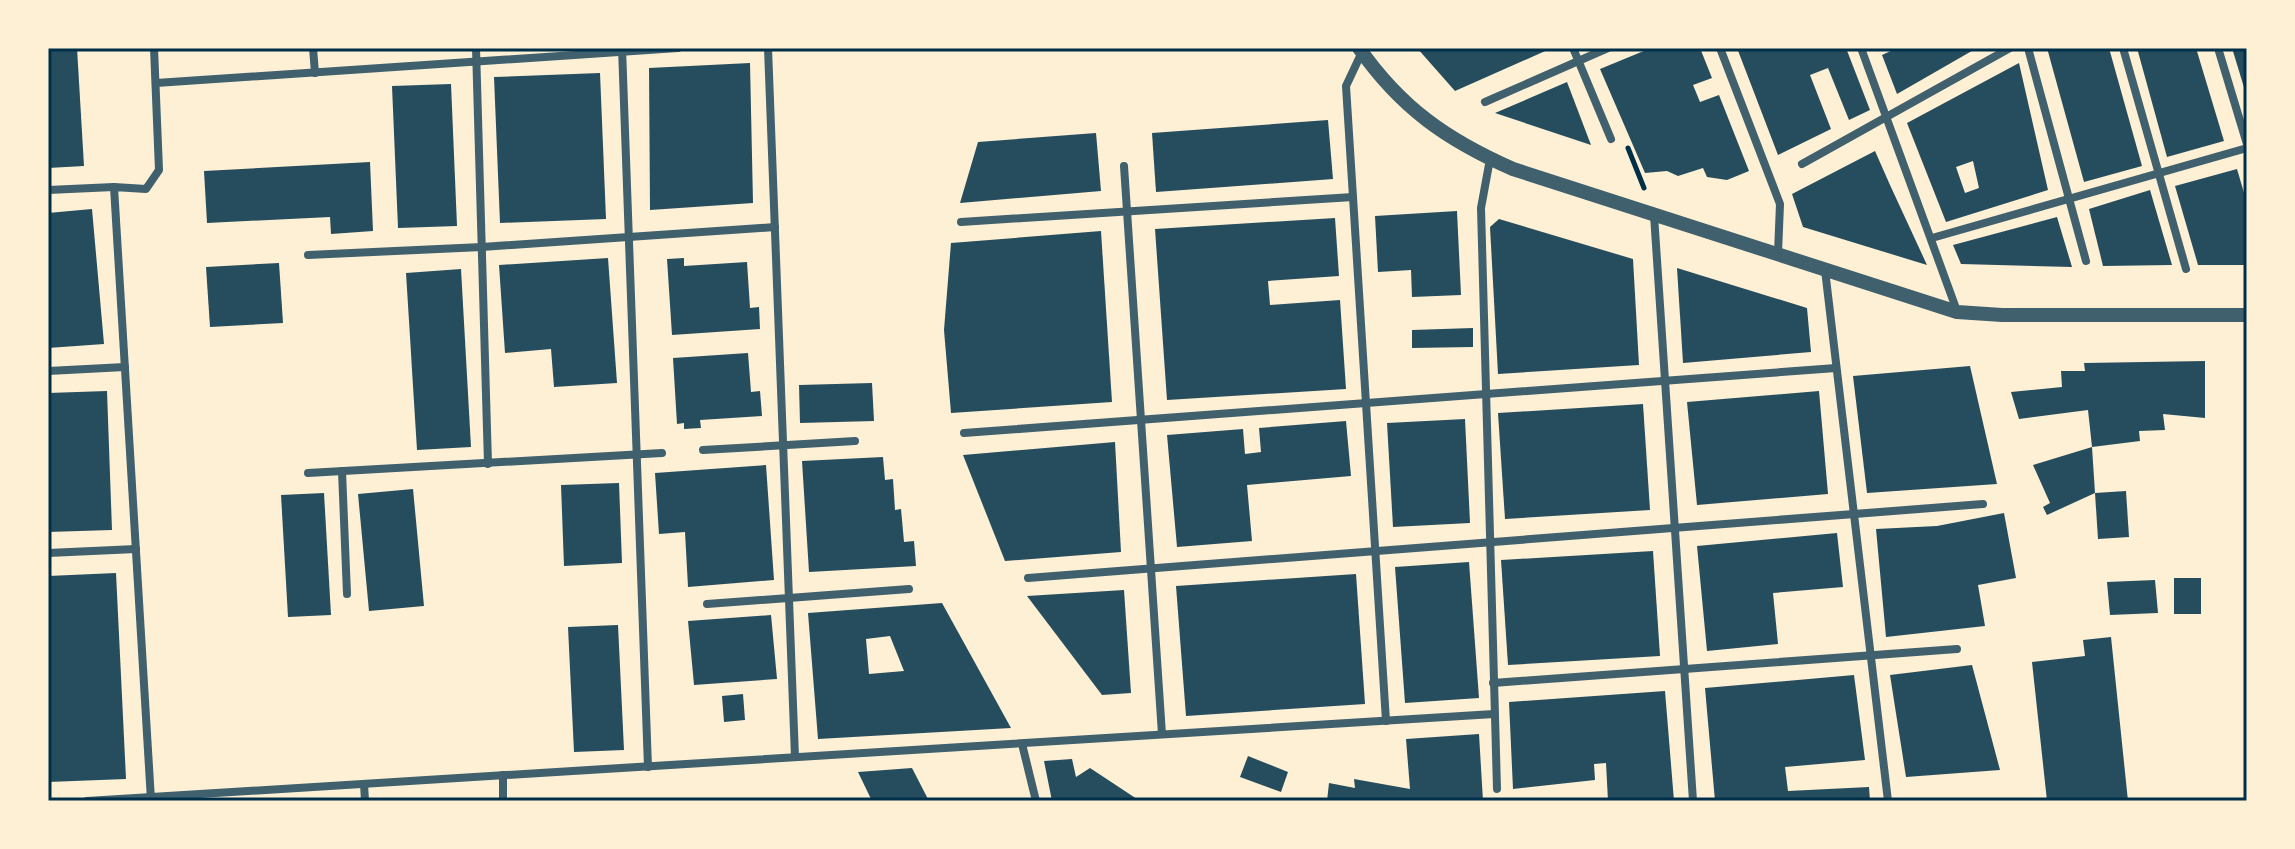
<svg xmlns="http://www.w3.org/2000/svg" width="2295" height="849" font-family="'PT Serif',serif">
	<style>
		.building { fill: #264d5e; fill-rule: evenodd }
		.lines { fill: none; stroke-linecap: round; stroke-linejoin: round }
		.path { stroke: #003049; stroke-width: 5 }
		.minor { stroke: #3f606c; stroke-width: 8 }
		.tertiary { stroke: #3f606c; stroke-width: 14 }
		.neatline { fill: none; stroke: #003049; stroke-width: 3 }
	</style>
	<rect width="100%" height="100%" fill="#fdf0d5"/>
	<g class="building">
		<path d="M48,48H77L84,166L48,168Z"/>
		<path d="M1417,48H1552L1455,91Z"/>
		<path d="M1651,48H1700L1712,78L1693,85L1700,102L1719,95L1749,171L1727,180L1707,177L1703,168L1678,176L1667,171L1645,173L1600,69Z"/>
		<path d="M1737,48H1846L1870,110L1849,120L1828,68L1810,75L1831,129L1778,155Z"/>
		<path d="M1897,48H1977L1897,94L1882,55Z"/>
		<path d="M2047,48H2109L2142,166L2084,182Z"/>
		<path d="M2137,48H2196L2224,141L2167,157Z"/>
		<path d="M2232,48H2247V94H2246Z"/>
		<path d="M750,63L753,203L650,210L649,68Z"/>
		<path d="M2019,63L2048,190L1946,222L1907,123ZM1973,161L1979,188L1965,193L1956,167Z"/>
		<path d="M600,73L606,219L500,223L494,77Z"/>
		<path d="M1567,82L1591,145L1495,113Z"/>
		<path d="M451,84L457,226L398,228L392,86Z"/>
		<path d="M1328,120L1333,179L1156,192L1152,133Z"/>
		<path d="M1096,133L1101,191L960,203L978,142Z"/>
		<path d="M1875,151L1890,185L1927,265L1803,227L1792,194Z"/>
		<path d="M370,162L373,231L331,234L330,217L207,223L204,171Z"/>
		<path d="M2237,169L2247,203V265H2198L2175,186Z"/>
		<path d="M2150,190L2172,265L2103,266L2089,209Z"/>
		<path d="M92,209L104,344L48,348V213Z"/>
		<path d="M1457,211L1461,295L1412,297L1411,270L1378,272L1375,216Z"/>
		<path d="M2057,217L2072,267L1961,264L1953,245Z"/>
		<path d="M1335,218L1339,276L1268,281L1270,305L1340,300L1346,389L1167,400L1155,229Z"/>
		<path d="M1499,219L1633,259L1639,365L1498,374L1490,227Z"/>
		<path d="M1101,231L1112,402L951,413L944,330L951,243Z"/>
		<path d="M608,258L617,383L554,387L551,349L505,353L499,265Z"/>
		<path d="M684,258V266L747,262L750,308L759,307L760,329L672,335L667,259Z"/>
		<path d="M279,263L283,323L210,327L206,267Z"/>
		<path d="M1677,268L1807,308L1811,352L1683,363Z"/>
		<path d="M461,269L471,447L417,450L406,273Z"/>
		<path d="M1473,328V347L1412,348V330Z"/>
		<path d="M748,353L751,392L760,391L762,416L700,420L701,428L684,429V423L677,424L673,358Z"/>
		<path d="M2205,361V418L2163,414L2165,430L2139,431L2140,441L2092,447L2095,493L2047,515L2043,507L2050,503L2033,465L2092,447L2088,410L2019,419L2011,392L2062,387L2061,371H2085L2084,363Z"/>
		<path d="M1970,366L1997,484L1867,493L1853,376Z"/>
		<path d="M872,383L874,421L800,423L799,385Z"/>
		<path d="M107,391L112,530L48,532V393Z"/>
		<path d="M1819,391L1828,494L1697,505L1687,402Z"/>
		<path d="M1643,404L1650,510L1505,519L1498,413Z"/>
		<path d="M1465,419L1470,523L1393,527L1387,423Z"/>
		<path d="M1346,421L1351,476L1247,485L1252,541L1177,547L1167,435L1243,429L1245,454L1261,452L1259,428Z"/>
		<path d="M1115,442L1121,552L1005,561L963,455Z"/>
		<path d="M883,457L885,480L893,479L895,510L901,509L904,542L914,541L916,566L809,572L802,461Z"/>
		<path d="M766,465L774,580L688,587L685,532L659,534L655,473Z"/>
		<path d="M619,483L622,563L564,566L561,485Z"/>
		<path d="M413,489L424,606L369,611L358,494Z"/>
		<path d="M2126,491L2129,537L2098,539L2095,493Z"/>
		<path d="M324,493L331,615L288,617L281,495Z"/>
		<path d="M2004,513L2016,578L1978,585L1985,626L1886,637L1876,529L1937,526Z"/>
		<path d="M1837,533L1843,587L1773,593L1778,644L1707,651L1697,546Z"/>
		<path d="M1653,551L1660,656L1508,665L1501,560Z"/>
		<path d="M1469,562L1479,698L1405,703L1395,567Z"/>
		<path d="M116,573L126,779L48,782V576Z"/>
		<path d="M1356,574L1365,704L1186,716L1176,586Z"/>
		<rect x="2174" y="578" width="27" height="36"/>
		<path d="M2155,580L2158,613L2110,615L2107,582Z"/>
		<path d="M1124,590L1131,693L1102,695L1027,596Z"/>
		<path d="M942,603L1011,728L818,739L808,613ZM890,636L904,671L869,674L866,639Z"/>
		<path d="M771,615L777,679L694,685L688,621Z"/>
		<path d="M618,625L624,750L574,752L568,627Z"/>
		<path d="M2111,637L2128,801H2047L2032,662L2085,656L2083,640Z"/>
		<path d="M1972,665L2000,770L1906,777L1890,675Z"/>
		<path d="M1854,675L1865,760L1785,767L1788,791L1869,787L1870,801H1715L1705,688Z"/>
		<path d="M1665,691L1674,801H1608L1606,763L1594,764L1595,780L1513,789L1509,702Z"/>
		<path d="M743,694L745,720L724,722L722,696Z"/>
		<path d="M1479,734L1483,801H1327L1329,783L1355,788L1354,779L1410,789L1406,739Z"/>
		<path d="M1248,756L1288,772L1281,792L1240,777Z"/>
		<path d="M1072,759L1076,777L1090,768L1140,801H1052L1044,761Z"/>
		<path d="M912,768L929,801H872L858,772Z"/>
	</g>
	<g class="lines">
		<path class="path" d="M1628,148L1644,188"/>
		<g class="minor">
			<path d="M313,48L315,73"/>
			<path d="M476,48L488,464"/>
			<path d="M622,48L648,767"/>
			<path d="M768,48L795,757"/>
			<path d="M1573,48L1611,139"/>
			<path d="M1720,48L1780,204L1778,253"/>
			<path d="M1861,48L1957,311"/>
			<path d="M2028,48L2086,261"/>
			<path d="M2123,48L2186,269"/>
			<path d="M2218,48L2247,144"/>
			<path d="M1362,52L1346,86L1386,721"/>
			<path d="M156,83L678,48"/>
			<path d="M1485,102L1608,48"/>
			<path d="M1490,159L1481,208L1497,789"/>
			<path d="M1802,164L2010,48"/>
			<path d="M1124,166L1162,734"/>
			<path d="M48,190L114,187"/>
			<path d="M1654,215L1693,801"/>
			<path d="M961,222L1353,197"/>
			<path d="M1932,238L2247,148"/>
			<path d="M308,255L482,247L775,227"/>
			<path d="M1825,270L1888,801"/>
			<path d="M48,371L125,367"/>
			<path d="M964,433L1836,368"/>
			<path d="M703,450L855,441"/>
			<path d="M342,471L347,594"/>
			<path d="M308,473L662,453"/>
			<path d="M48,553L136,549"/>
			<path d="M1028,578L1983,504"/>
			<path d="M707,604L909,589"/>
			<path d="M1493,683L1957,649"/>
			<path d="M1022,744L1036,801"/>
			<path d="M503,775V801"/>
			<path d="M364,784L365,801"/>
			<path d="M151,800L114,187L146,189L159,170L154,48"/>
			<path d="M87,801L1494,714"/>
		</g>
		<path class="tertiary" d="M1359,48C1401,108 1447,140 1513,169L1957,312L2002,315H2247"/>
	</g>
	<rect width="2295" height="849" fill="none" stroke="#fdf0d5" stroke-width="100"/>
	<rect x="50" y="50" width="2195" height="749" class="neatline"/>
</svg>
